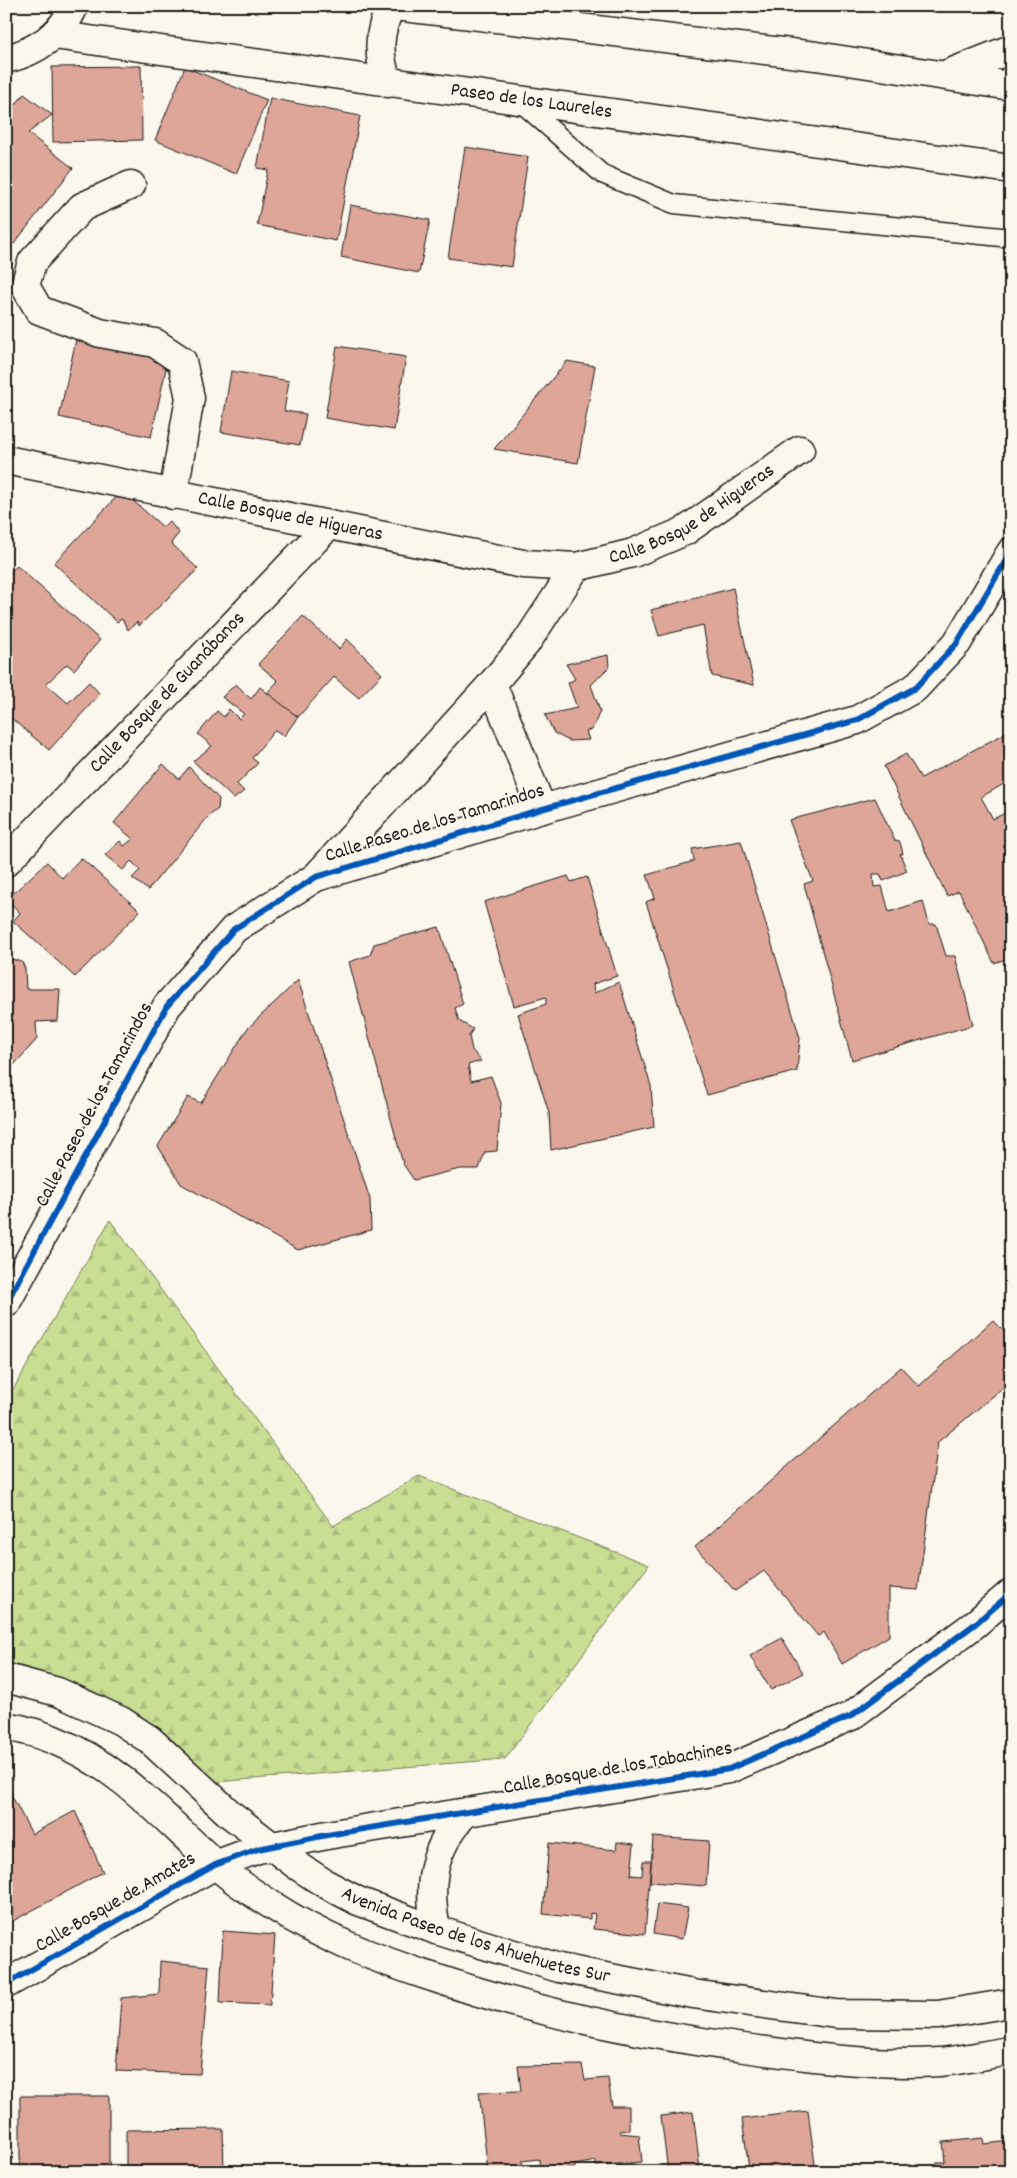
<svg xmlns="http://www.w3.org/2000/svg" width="1017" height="2178" font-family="Dekko,sans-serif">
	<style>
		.forest { fill: url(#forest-firs); stroke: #727d58 }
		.building { fill: #dea698; stroke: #1c1c1c }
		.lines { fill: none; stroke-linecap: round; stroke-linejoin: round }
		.service-casing { stroke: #1c1c1c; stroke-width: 21 }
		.minor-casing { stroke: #1c1c1c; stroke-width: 31 }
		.tertiary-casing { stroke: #1c1c1c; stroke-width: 31 }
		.secondary-casing { stroke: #1c1c1c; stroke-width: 31 }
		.service { stroke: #fbf7ec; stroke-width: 18 }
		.minor { stroke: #fbf7ec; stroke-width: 28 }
		.tertiary { stroke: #fbf7ec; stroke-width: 28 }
		.secondary { stroke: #fbf7ec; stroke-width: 28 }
		.cycleway-casing { stroke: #fbf7ec; stroke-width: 9 }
		.cycleway { stroke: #0057b8; stroke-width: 6 }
		.labels { text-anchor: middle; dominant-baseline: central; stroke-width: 4; stroke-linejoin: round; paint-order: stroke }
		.street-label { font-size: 20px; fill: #1c1c1c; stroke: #fbf7ec }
	</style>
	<defs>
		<pattern id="forest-firs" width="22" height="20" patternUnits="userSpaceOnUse" patternTransform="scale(1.25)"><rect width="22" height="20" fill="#c9de93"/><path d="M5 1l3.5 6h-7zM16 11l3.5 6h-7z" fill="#acbe7e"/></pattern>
	</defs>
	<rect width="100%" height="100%" fill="#fbf7ec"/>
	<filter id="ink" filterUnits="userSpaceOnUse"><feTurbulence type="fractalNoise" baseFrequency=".02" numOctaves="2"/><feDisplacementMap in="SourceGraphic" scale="10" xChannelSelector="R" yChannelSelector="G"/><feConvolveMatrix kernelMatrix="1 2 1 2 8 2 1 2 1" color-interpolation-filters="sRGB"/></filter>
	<g filter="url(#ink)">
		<path class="forest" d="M110,1220L333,1526L419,1476L649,1565L505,1759L215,1782C179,1746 143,1715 97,1693C68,1679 37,1671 6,1662V1402Z"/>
		<g class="building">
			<path d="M141,66L142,140L53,142L52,67Z"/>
			<path d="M185,67L267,100L236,174L155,140Z"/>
			<path d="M24,94L52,115L28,133L73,168L14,244L6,238V117Z"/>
			<path d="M270,98L360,116L336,241L257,225L268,170L257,168Z"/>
			<path d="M465,147L528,157L512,267L448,258Z"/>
			<path d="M350,205L430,220L419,273L341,257Z"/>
			<path d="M77,335L169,355L151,437L59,417Z"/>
			<path d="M337,346L406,357L394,430L325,418Z"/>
			<path d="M567,361L595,366L578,463L494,449Z"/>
			<path d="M231,371L289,381L284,411L306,414L300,445L221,432Z"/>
			<path d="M122,491L163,527L169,521L179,533L171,543L198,569L139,626L137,622L128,630L122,619L117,622L54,563Z"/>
			<path d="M17,566L100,640L74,670L67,664L46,684L68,703L89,682L100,694L49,750L6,714V576Z"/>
			<path d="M733,588L754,685L712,676L703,625L659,636L651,610Z"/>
			<path d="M303,616L339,649L347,639L382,674L359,698L334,677L298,717L267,693L278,681L258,664Z"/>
			<path d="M608,655L609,667L591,685L600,711L592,730L586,731L589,740L569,741L554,733L545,715L577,708L568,683L575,679L566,664Z"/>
			<path d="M236,684L251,699L260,687L298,717L284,736L275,730L252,758L258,763L237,784L244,791L234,799L193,761L212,746L198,734L217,711L224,717L229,709L239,719L244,714L222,697Z"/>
			<path d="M1011,730V780L981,797L993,819L1011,810V957L994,963L959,891L947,896L884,766L906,754L921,778Z"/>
			<path d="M163,764L179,779L189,767L219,799L218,809L208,817L148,890L132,878L140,870L131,861L123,870L105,855L120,841L124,846L133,839L114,823Z"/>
			<path d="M875,798L895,841L900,842L903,854H900L907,871L883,881L880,874H873L874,887L882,886L889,912L923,901L929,924H936L946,956H955L973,1025L852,1060L804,884L813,881L789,820Z"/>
			<path d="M741,841L800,1038L797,1071L707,1095L646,902L655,898L647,875L694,861L692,849Z"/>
			<path d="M81,858L140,911L75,977L13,921L20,913L7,899L47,862L62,878Z"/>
			<path d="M568,876L571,882L587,877L617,976L593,984L594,993L619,982L651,1086L654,1127L551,1150L549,1113L518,1014L546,1004V997L514,1006L484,902Z"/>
			<path d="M439,927L463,1004L455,1008L459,1021L473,1029L469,1036L472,1050L481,1061L468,1065L471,1081L491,1076L501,1103L497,1151L485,1152L479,1169H460L414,1180L403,1164L349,962L370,955L374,944Z"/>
			<path d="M9,958L22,962L25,969L26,989H60L58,1021L36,1022L37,1039L6,1074V959Z"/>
			<path d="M298,980L370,1199L371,1230L298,1250L181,1184L158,1146L188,1097L201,1103L247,1029Z"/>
			<path d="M993,1320L1011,1338V1381L938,1442L918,1590L889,1588V1636L842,1664L824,1632L818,1636L764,1571L735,1591L695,1547L901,1367L919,1386Z"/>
			<path d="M782,1638L803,1673L771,1690L750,1656Z"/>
			<path d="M6,1785L32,1834L75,1811L103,1872L11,1922L6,1913Z"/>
			<path d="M653,1837L709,1841L706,1886L650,1882Z"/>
			<path d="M617,1842L634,1844L631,1875L642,1876L643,1861H651L645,1934L593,1929L595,1914L590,1913V1919L543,1914L549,1843L616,1850Z"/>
			<path d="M657,1904L688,1908L682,1939L653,1934Z"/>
			<path d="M223,1931L275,1935L270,2005L220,2003Z"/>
			<path d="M160,1961L209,1966L200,2074L116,2071L121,1998L159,1994Z"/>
			<path d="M582,2065L585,2080L608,2078L612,2106H629V2130L619,2131L620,2133L639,2135L642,2162L596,2166V2161L575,2165V2168L540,2172L539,2159L522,2161L524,2172H488L479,2092L521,2091L518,2066Z"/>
			<rect x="20" y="2096" width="89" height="76"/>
			<path d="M808,2111L816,2172H734V2169L749,2168L742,2119Z"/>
			<path d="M693,2112L700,2169L718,2167V2172H668L661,2116Z"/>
			<path d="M223,2129L224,2172H126V2130Z"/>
			<path d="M983,2138L984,2144L1011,2141V2172H938L937,2162H945L943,2142Z"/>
		</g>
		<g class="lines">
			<defs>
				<path id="service" d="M518,100L602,174L674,204L1011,238"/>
				<g id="minor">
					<path d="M131,185L82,207L32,262L25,286L39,310L100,333L155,343L182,361L190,398L173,495"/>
					<path id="s1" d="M6,460L523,564L576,567L633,553L685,531L800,450"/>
					<path d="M542,809L492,684L526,643L576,567"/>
					<path id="s2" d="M6,862L329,525"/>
					<path d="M316,877L492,684"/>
					<path d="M6,1303L167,1006L234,929L316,877L542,809L857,720L915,688L957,643L1011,552"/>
					<path d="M436,1930C427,1882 432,1850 465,1813"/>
					<path d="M6,1984L215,1865L258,1849L327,1835L729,1769L851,1716L975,1624L1011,1593"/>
				</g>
				<g id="tertiary">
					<path id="s3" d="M6,1678L58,1692L121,1721L150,1740L230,1814L295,1864L324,1883L358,1901L436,1930L559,1968L693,1994L836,2014L938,2015L1011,2003"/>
					<path d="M6,1727C22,1728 39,1734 54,1740C119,1766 162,1816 213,1862C230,1878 251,1892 270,1904C322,1938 376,1959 435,1978C535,2012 639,2034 744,2048C809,2057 875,2066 940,2062C964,2060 988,2054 1011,2051"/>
				</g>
				<g id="secondary">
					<path d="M395,6L816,56L1011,86"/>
					<path id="s4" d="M54,35L1011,169"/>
					<path d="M6,59C35,52 62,35 74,6"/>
					<path d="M945,75L1011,49"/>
					<path d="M388,83C377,55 378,32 391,6"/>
				</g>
			</defs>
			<use href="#service" class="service-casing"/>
			<use href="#minor" class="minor-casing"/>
			<use href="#tertiary" class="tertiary-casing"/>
			<use href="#secondary" class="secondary-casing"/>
			<use href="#service" class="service"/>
			<use href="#minor" class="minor"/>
			<use href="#tertiary" class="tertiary"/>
			<use href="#secondary" class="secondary"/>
			<defs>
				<g id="cycleway">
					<path d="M6,1303L167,1006L234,929L316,877L542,809L857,720L915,688L957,643L1011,552"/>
					<path d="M6,1984L215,1865L258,1849L327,1835L729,1769L851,1716L975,1624L1011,1593"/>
				</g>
			</defs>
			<use href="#cycleway" class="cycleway-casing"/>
			<use href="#cycleway" class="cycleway"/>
		</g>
	</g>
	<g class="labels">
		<g class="street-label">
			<text stroke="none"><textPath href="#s4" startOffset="482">Paseo de los Laureles</textPath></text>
			<text stroke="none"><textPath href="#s1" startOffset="709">Calle Bosque de Higueras</textPath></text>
			<text stroke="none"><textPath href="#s1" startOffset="290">Calle Bosque de Higueras</textPath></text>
			<text stroke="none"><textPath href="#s2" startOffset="234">Calle Bosque de Guanábanos</textPath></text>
			<text transform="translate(435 824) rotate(-17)">Calle Paseo de los Tamarindos</text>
			<text transform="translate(95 1105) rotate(-62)">Calle Paseo de los Tamarindos</text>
			<text transform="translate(618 1769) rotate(-10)">Calle Bosque de los Tabachines</text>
			<text transform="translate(116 1903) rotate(-30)">Calle Bosque de Amates</text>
			<text stroke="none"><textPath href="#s3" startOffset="545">Avenida Paseo de los Ahuehuetes Sur</textPath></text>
		</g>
	</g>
	<rect width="1017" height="2178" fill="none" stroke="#fbf7ec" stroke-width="25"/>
	<rect x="12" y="12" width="992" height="2153" fill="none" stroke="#1c1c1c" stroke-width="2" filter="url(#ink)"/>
</svg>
